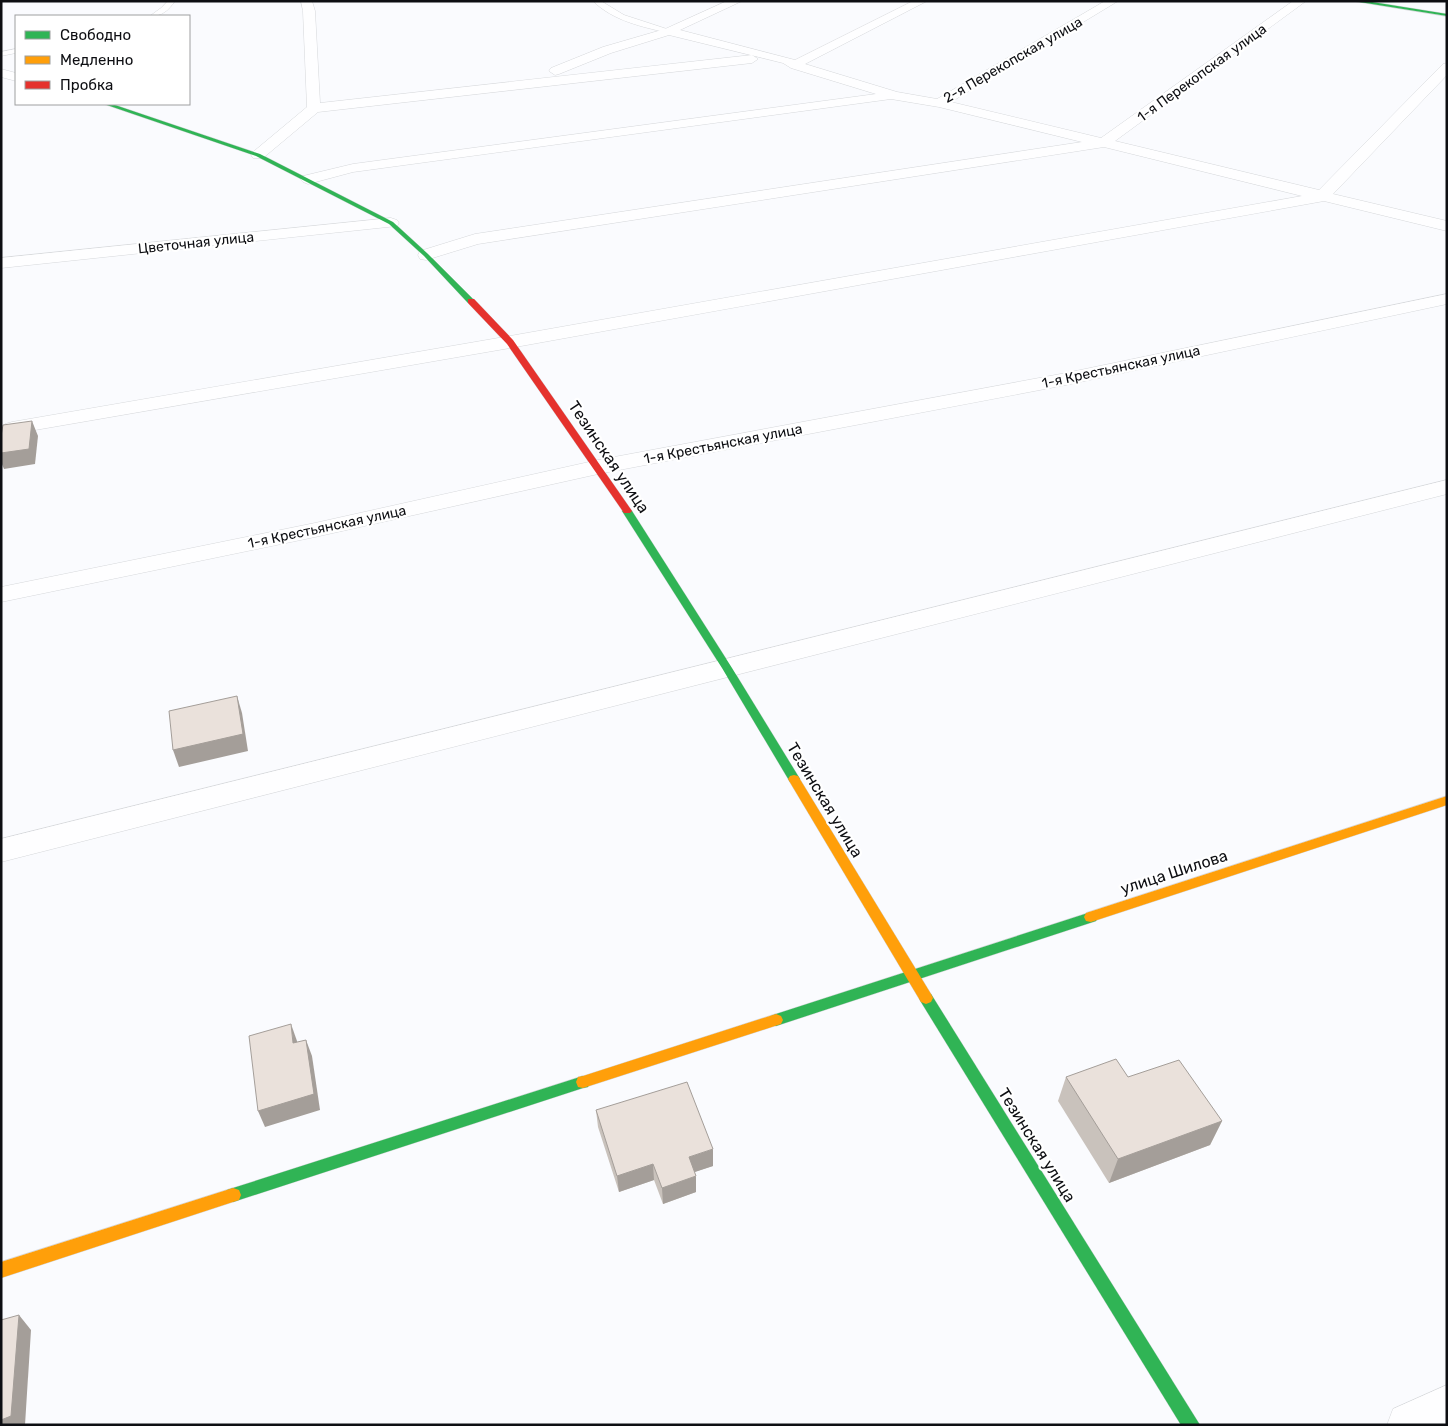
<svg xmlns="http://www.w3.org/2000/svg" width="1448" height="1426" font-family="Rubik,sans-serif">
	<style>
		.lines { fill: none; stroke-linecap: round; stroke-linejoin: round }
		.lane-casing { stroke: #d6d8db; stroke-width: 1 }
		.street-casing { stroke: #d6d8db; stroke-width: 1 }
		.fast-casing { stroke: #d6d8db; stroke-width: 1 }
		.slow-casing { stroke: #d6d8db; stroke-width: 1 }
		.jam-casing { stroke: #d6d8db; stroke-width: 1 }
		.lane { fill: #fefeff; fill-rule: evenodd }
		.street { fill: #fefeff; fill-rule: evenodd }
		.fast { fill: #30b455; fill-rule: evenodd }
		.slow { fill: #ff9f0a; fill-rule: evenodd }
		.jam { fill: #e5322d; fill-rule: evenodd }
		.wall { fill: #c9c2bc }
		.shaded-wall { fill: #a49e99 }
		.building { fill: #eae1db; stroke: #a49e99 }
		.labels { text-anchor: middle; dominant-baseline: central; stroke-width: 4.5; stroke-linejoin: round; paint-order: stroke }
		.far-street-label { font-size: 14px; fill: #0d0e12; stroke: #fff }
		.street-label { font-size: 16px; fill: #0d0e12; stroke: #fff }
	</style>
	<rect width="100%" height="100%" fill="#fafbfe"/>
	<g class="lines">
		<defs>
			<g id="lane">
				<path d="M168,1H175C168,11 162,16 150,16L161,8Z"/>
				<path d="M593,1H601L624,15L673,31L669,33C643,27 613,21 593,1Z"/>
				<path d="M16,49V53L1,56V52Z"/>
			</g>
			<g id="street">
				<path d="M301,1H312L315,11L320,103L752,55L758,59L752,63L318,112L263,158H253L251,155L253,152L307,107L303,11Z"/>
				<path d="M727,1H742L680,30L795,60L913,1H927L805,64L897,92L937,99L1105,1H1118L951,102L1101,138L1293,1H1306L1115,141L1319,190L1443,64L1447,63V75L1333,194L1447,221V231L1324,201L510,348L12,434L5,432L2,428L5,424L12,422L510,336L1302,196L1104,147L478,244L426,260L420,259L418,255L420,251L475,234L1082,142L939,107L891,99L353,172L308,184L303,182L300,179L303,176L353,164L876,94L791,68L783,63L669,35L611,53L559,74L555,75L549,71L551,68L603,47L665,29Z"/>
				<path d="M1,69L16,73V81L1,77Z"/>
				<path d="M391,218L397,220L399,223L397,226L1,268V258Z"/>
				<path d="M1447,294V304L1066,385L598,474L315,537L1,602V587L315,523L598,460L1066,373Z"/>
				<path d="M1447,480V494L1,862V839Z"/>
				<path d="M1447,1385V1425H1387L1393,1409Z"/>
			</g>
			<g id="fast">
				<path d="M1353,1H1366L1447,14V16Z"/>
				<path d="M104,104H112L260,154L393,222L428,254L475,301L468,303L424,256L389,224L256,156Z"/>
				<path d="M627,508L632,511L732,668L800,779L798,782H790L722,668L622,511Z"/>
				<path d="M1091,912L1096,913L1098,917L1096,921L776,1026L771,1024L769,1020L771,1016L776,1014Z"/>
				<path d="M926,992L931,994L1200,1425H1181L921,1002L919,998L921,994Z"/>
				<path d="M583,1076L588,1077L590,1082L588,1087L583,1088L233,1202L227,1200L225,1195L227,1190L233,1188Z"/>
			</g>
			<g id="slow">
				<path d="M794,775L798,776L931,994L933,998L931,1002L926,1004L921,1002L788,779L790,776Z"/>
				<path d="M1447,796V805L1091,922L1086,921L1084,917L1086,913Z"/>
				<path d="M776,1014L781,1016L783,1020L781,1024L583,1088L578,1087L576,1082L578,1077L583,1076Z"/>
				<path d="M233,1188L239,1190L241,1195L239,1200L1,1278V1262Z"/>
			</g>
			<path id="jam" d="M468,299H474L513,340L632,511L630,513H624L507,344L468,303Z"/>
		</defs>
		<use href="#lane" class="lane-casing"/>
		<use href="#street" class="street-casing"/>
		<use href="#fast" class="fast-casing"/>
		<use href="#slow" class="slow-casing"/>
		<use href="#jam" class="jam-casing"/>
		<use href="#lane" class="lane"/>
		<use href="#street" class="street"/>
		<use href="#fast" class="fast"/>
		<use href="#slow" class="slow"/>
		<use href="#jam" class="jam"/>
	</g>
	<g class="wall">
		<path d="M1066,1077H1128L1222,1121L1210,1145L1109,1183L1058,1101Z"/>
		<path d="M596,1110L713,1166L694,1172L696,1192L663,1204L654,1180L619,1192L598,1127Z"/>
	</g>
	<g class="shaded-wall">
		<path d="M32,421L38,436L35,464L4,469L1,462V453Z"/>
		<path d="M237,696L242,713L248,751L179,767L173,750Z"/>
		<path d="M291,1024L297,1041L300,1060L293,1043Z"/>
		<path d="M306,1040L312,1056L320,1110L265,1127L258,1111Z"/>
		<path d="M1222,1121L1210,1145L1109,1183L1118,1159Z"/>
		<path d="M713,1149V1166L689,1174V1157Z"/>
		<path d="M653,1164L654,1180L619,1192L617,1176Z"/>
		<path d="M696,1176V1192L663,1204L662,1188Z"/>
		<path d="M19,1315L31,1330L25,1425H1V1420Z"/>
	</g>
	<g class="building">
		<path d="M32,421L29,449L1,453V436L3,425Z"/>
		<path d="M237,696L243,734L173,750L169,711Z"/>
		<path d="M291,1024L293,1043L306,1040L314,1094L258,1111L249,1036Z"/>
		<path d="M1116,1059L1128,1077L1179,1060L1222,1121L1118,1159L1066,1077Z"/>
		<path d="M687,1082L713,1149L689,1157L696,1176L662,1188L653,1164L617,1176L596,1110Z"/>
		<path d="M19,1315L11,1416L1,1420V1320Z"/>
	</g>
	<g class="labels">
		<g class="far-street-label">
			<text transform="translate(1013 60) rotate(-30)">2-я Перекопская улица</text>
			<text transform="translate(1202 73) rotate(-36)">1-я Перекопская улица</text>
			<text transform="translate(196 243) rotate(-6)">Цветочная улица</text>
			<text transform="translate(1121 367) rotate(-12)">1-я Крестьянская улица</text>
			<text transform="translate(723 444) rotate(-11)">1-я Крестьянская улица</text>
			<text transform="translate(327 527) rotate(-12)">1-я Крестьянская улица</text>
		</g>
		<g class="street-label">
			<text transform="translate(609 457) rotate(56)">Тезинская улица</text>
			<text transform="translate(825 800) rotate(59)">Тезинская улица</text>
			<text transform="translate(1174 872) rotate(-18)">улица Шилова</text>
			<text transform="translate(1037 1145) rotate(58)">Тезинская улица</text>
		</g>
	</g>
	<rect width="1448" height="1426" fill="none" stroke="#0d0e12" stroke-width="5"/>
	<rect x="15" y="15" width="175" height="90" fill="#ffffff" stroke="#9e9fa0"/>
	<rect x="25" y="31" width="25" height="8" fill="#30b455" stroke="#9e9fa0"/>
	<text x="60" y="40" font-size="15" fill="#0d0e12">Свободно</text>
	<rect x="25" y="56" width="25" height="8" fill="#ff9f0a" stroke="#9e9fa0"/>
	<text x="60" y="65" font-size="15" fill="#0d0e12">Медленно</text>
	<rect x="25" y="81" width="25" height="8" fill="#e5322d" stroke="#9e9fa0"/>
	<text x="60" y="90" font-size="15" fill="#0d0e12">Пробка</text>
</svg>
